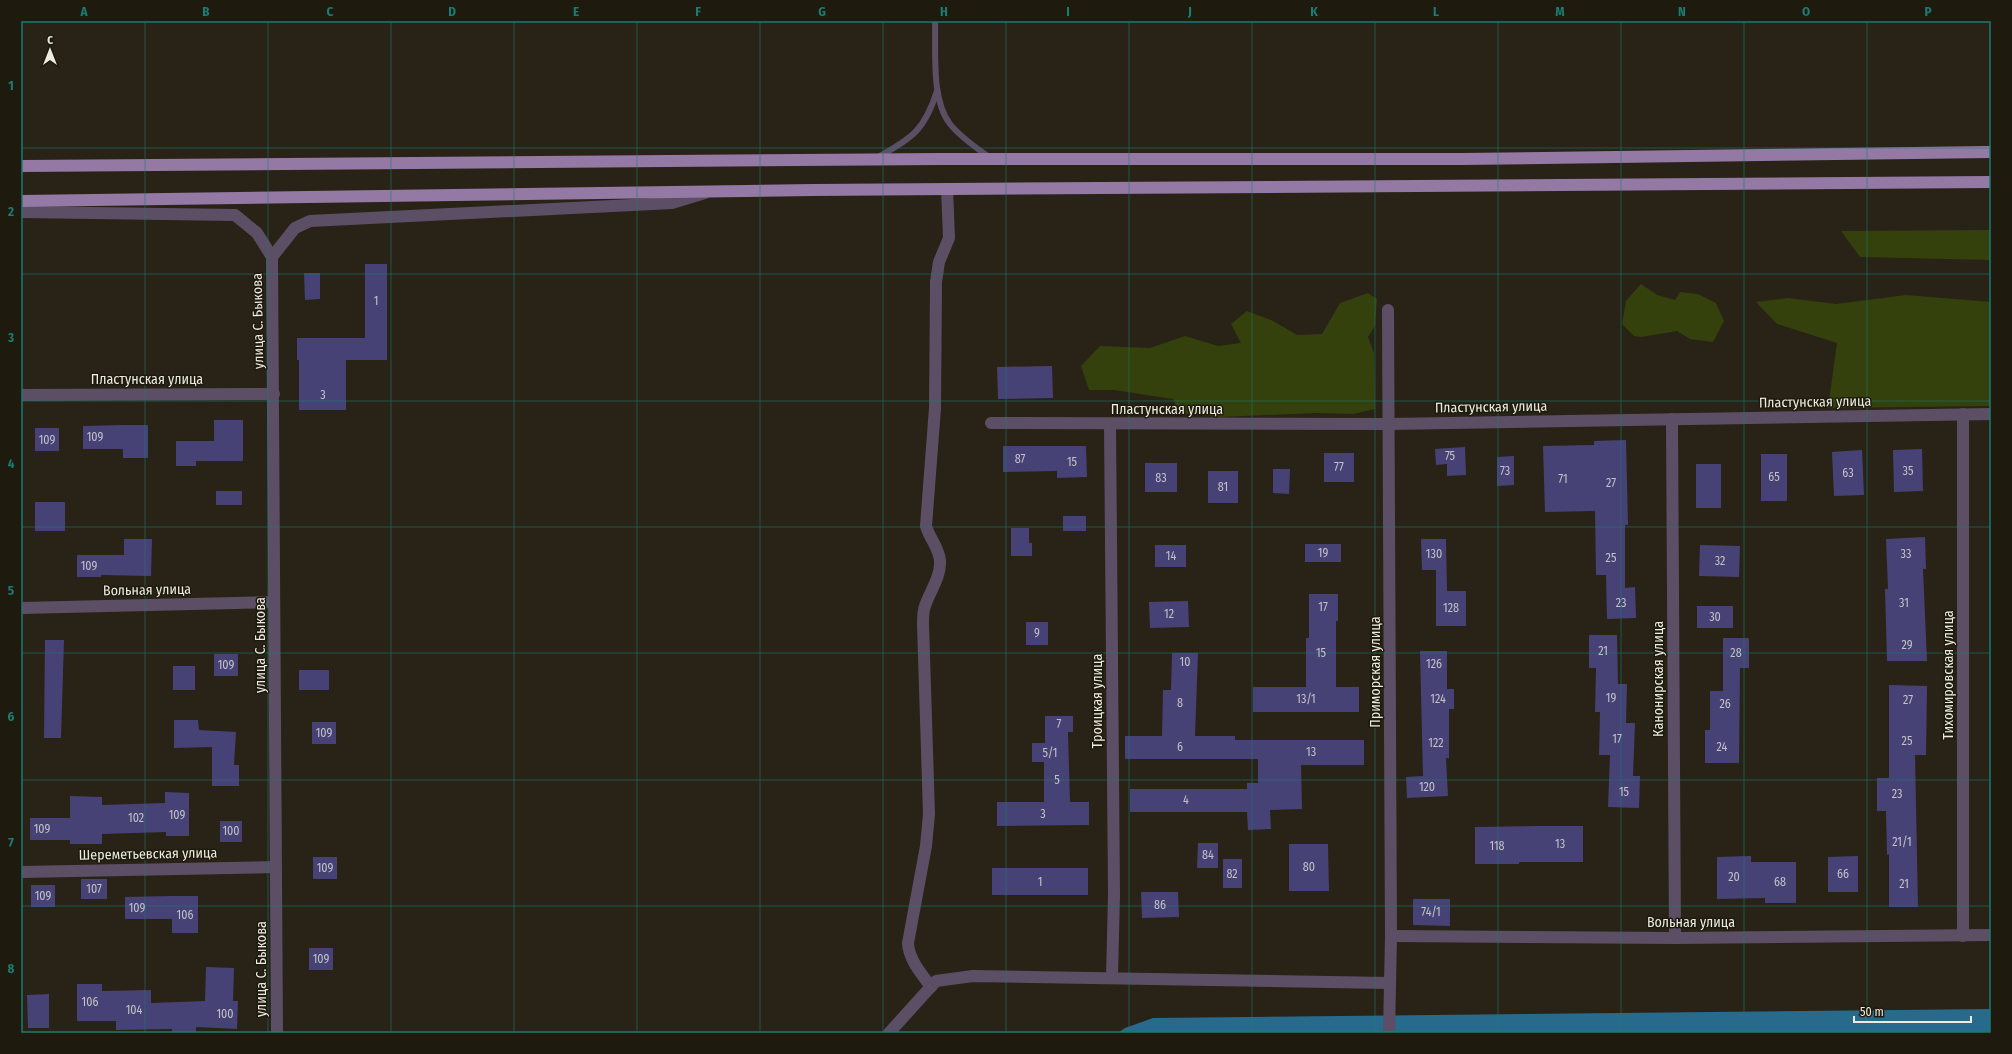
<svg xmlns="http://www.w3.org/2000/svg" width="2012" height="1054" font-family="'Fira Sans Condensed',sans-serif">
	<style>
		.green { fill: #34410c }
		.water { fill: #286a8c }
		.building { fill: #474275 }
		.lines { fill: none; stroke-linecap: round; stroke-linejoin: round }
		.lane { stroke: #5c4f65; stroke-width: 6 }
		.street { stroke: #5c4f65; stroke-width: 12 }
		.primary { stroke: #9479a5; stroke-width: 12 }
		.grid { fill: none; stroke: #1a7c74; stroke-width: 1; stroke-opacity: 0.55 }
		.labels { text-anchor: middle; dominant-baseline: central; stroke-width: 3; stroke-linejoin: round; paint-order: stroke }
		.number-label { font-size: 12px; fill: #c3c0c6 }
		.street-label { font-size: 14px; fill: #eceae1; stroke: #1e1a0d }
		.neatline { fill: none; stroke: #1a7c74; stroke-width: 1.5 }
		.grid-label { font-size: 13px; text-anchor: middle; font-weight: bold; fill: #1a7c74 }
	</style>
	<rect width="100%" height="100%" fill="#282316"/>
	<g class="green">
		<path d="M1991,230V260L1860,257L1841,231Z"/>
		<path d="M1641,284L1657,295L1675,300L1680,292L1698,294L1716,303L1724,321L1713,342L1690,339L1677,331L1641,337L1634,336L1622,324L1626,301Z"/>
		<path d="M1368,293L1377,299L1375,326L1368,337L1374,353L1375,409L1353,414L1316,413L1220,417L1180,413L1173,399L1114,390H1089L1081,366L1100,346L1150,348L1185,336L1218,346L1241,343L1231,324L1247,311L1273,321L1297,335L1322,334L1340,303Z"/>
		<path d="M1906,295L1991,302V406L1828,408L1837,343L1777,324L1756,302L1788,298L1836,304Z"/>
	</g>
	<path class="water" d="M1991,1009V1033H1118L1125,1028L1153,1018Z"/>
	<g class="building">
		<path d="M365,264H387V360H346V410H299V360H297V338H365Z"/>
		<path d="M304,273H320V299L305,300Z"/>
		<path d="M1052,366L1053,398L998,399L997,367Z"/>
		<path d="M214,420H243V461H196V466H176V441H214Z"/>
		<path d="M123,425H148V458H123V449H83V426Z"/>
		<rect x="35" y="428" width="24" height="23"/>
		<path d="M1626,440L1628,525H1625V588L1635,587L1636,618L1607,619L1606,575H1596L1595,511L1545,512L1543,446L1594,445V441Z"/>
		<path d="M1003,446H1086L1087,477L1057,478V471L1003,472Z"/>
		<path d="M1465,447L1466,475L1447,476V464L1436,465L1435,449Z"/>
		<path d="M1922,449L1923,491L1894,492L1893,450Z"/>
		<path d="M1862,450L1864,495L1834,496L1832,452Z"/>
		<rect x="1324" y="453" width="30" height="29"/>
		<rect x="1761" y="454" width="26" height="47"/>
		<path d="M1514,456V485L1497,486V457Z"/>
		<rect x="1145" y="463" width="32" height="29"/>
		<rect x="1696" y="464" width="25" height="44"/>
		<path d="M1273,469H1290L1289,494L1273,493Z"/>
		<rect x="1208" y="471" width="30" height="32"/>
		<rect x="216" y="491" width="26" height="14"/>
		<rect x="35" y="502" width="30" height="29"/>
		<rect x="1063" y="516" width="23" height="15"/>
		<path d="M1011,528H1029V543H1032V556H1011Z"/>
		<path d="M1925,537L1926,569H1923L1927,661H1887L1885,589H1888L1886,539Z"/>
		<path d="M124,539H152L151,576L101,575V577H77V555H124Z"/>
		<path d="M1421,539H1446L1447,591H1466V626H1436V570H1422Z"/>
		<rect x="1305" y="544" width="36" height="18"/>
		<rect x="1155" y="545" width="31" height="22"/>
		<path d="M1700,545L1740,546L1739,577L1699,576Z"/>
		<path d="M1309,594H1338V621H1336V687H1359V712H1253V687H1306V638H1309Z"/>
		<path d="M1188,601L1189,627L1150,628L1149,602Z"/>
		<rect x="1697" y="606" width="36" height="22"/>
		<rect x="1026" y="622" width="22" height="23"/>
		<path d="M1589,635H1617L1618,684H1627L1626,723H1635L1633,776H1640L1639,808L1608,807L1610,755H1599L1600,712H1595L1596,668H1589Z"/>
		<path d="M1723,638H1749V668H1740L1739,763H1705V730H1710V691H1723Z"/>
		<path d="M45,640H64L61,738H44Z"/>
		<path d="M1420,651H1447V689H1454V709H1449V758H1446L1448,796L1407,798L1406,777L1423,776Z"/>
		<path d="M1172,653H1198L1195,736H1235V740H1364V765H1301L1302,809L1270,810L1271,829L1248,830L1247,812H1130V789H1247V783H1258V759H1125V736H1162L1163,690H1171Z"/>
		<rect x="214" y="654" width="24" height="22"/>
		<rect x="173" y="666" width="22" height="24"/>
		<rect x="299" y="670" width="30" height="20"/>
		<path d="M1889,685L1927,686L1926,755H1915L1918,907H1889V854L1887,855L1886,811H1877V778H1889Z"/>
		<path d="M1045,716H1073V732H1068L1070,802H1089V825L997,826V802H1044V762H1032V743H1045Z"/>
		<path d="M174,720H198L199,730L236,732L234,765H239V786H212V747L174,748Z"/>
		<rect x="312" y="722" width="24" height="22"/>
		<path d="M165,792L189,793V836H166V832L102,834V844H70V840H30V818H70V796L102,797V805L165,803Z"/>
		<rect x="220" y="821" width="22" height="21"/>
		<path d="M1537,826H1583V862H1519V864H1475V827Z"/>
		<path d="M1198,843H1218V868H1197Z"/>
		<path d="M1289,844H1328L1329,891H1289Z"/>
		<path d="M1751,856V862H1796V903H1765V898L1717,899V857Z"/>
		<path d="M1858,856V892H1828V857Z"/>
		<rect x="313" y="857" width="24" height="22"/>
		<rect x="1223" y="859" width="19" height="29"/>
		<rect x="992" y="868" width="96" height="27"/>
		<rect x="81" y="879" width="26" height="20"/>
		<rect x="31" y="885" width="24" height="22"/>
		<path d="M1141,892H1178L1179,917L1142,918Z"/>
		<path d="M172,896H198V933H172V919H125V897Z"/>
		<path d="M1413,899H1450V926L1413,925Z"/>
		<rect x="309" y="948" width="24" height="22"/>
		<path d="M206,967L234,968L233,1001H238L237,1029L196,1027V1033H172V1029L116,1030V1021H77V984H102V991L151,990V1003L205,1001Z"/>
		<path d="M49,994V1028H28L27,995Z"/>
	</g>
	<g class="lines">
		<g class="lane">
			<path d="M935,21C936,51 931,100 950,124C960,137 977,148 990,158"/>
			<path d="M878,157C913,138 925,129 937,91"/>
		</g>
		<g class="street">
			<path d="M21,212L235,215L257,233L272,257"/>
			<path d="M272,257L277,1033"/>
			<path d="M272,257L295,228L310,221L672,203L705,193"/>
			<path d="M1388,310L1391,936L1389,1033"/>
			<path d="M21,395L274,394"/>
			<path d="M1963,414V936"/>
			<path d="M1672,419L1675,938"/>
			<path d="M991,423L1389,424L1991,414"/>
			<path d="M1110,424L1114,894L1112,978"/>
			<path d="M21,608L274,602"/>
			<path d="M21,872L276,867"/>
			<path d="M1391,936L1675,938L1991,935"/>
			<path d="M931,987C921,973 909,960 908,943L926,846L929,814L923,624C923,618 923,611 925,606C930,591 941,577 940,561C939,547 929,538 926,526L935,408L936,282L939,262L949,238L947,189"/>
			<path d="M889,1033L936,981L973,976L1389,983"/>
		</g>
		<g class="primary">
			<path d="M21,166L941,159H1462L1991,152"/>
			<path d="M21,201L813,190L1991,182"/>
		</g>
	</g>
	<path class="grid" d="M145,21V1033M268,21V1033M391,21V1033M514,21V1033M637,21V1033M760,21V1033M883,21V1033M1006,21V1033M1129,21V1033M1252,21V1033M1375,21V1033M1498,21V1033M1621,21V1033M1744,21V1033M1867,21V1033M21,148H1991M21,274H1991M21,401H1991M21,527H1991M21,653H1991M21,780H1991M21,906H1991"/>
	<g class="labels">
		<g class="number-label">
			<text x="376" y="301">1</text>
			<text x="323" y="395">3</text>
			<text x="95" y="437">109</text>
			<text x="47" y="440">109</text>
			<text x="1450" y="456">75</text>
			<text x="1020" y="459">87</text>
			<text x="1072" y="462">15</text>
			<text x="1339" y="467">77</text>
			<text x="1505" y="471">73</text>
			<text x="1908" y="471">35</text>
			<text x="1848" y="473">63</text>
			<text x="1774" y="477">65</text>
			<text x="1161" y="478">83</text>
			<text x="1563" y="479">71</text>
			<text x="1611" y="483">27</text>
			<text x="1223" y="487">81</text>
			<text x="1323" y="553">19</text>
			<text x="1434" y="554">130</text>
			<text x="1906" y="554">33</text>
			<text x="1171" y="556">14</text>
			<text x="1611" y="558">25</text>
			<text x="1720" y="561">32</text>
			<text x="89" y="566">109</text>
			<text x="1621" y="603">23</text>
			<text x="1904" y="603">31</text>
			<text x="1323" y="607">17</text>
			<text x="1451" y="608">128</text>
			<text x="1169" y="614">12</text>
			<text x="1715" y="617">30</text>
			<text x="1037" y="633">9</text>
			<text x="1907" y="645">29</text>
			<text x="1603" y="651">21</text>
			<text x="1321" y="653">15</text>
			<text x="1736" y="653">28</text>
			<text x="1185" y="662">10</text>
			<text x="1434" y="664">126</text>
			<text x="226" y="665">109</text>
			<text x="1611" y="698">19</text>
			<text x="1306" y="699">13/1</text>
			<text x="1438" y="699">124</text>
			<text x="1908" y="700">27</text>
			<text x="1180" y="703">8</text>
			<text x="1725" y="704">26</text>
			<text x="1059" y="724">7</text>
			<text x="324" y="733">109</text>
			<text x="1617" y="739">17</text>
			<text x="1907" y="741">25</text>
			<text x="1436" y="743">122</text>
			<text x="1180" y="747">6</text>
			<text x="1722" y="747">24</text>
			<text x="1311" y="752">13</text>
			<text x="1050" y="753">5/1</text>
			<text x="1057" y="780">5</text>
			<text x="1427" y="787">120</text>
			<text x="1624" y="792">15</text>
			<text x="1897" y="794">23</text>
			<text x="1186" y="800">4</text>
			<text x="1043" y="814">3</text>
			<text x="177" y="815">109</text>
			<text x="136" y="818">102</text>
			<text x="42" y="829">109</text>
			<text x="231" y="831">100</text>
			<text x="1902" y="842">21/1</text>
			<text x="1560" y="844">13</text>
			<text x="1497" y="846">118</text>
			<text x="1208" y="855">84</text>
			<text x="1309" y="867">80</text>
			<text x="325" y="868">109</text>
			<text x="1232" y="874">82</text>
			<text x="1843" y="874">66</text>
			<text x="1734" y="877">20</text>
			<text x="1040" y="882">1</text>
			<text x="1780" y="882">68</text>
			<text x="1904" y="884">21</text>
			<text x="94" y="889">107</text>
			<text x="43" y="896">109</text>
			<text x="1160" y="905">86</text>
			<text x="137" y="908">109</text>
			<text x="1431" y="912">74/1</text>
			<text x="185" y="915">106</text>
			<text x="321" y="959">109</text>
			<text x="90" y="1002">106</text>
			<text x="134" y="1010">104</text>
			<text x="225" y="1014">100</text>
		</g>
		<g class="street-label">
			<text transform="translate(258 321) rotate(-91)">улица С. Быкова</text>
			<text x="147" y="379">Пластунская улица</text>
			<text transform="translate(1815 402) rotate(-1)">Пластунская улица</text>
			<text transform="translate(1491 407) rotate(-1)">Пластунская улица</text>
			<text x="1167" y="409">Пластунская улица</text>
			<text transform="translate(147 590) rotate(-1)">Вольная улица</text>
			<text transform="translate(260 645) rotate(-90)">улица С. Быкова</text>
			<text transform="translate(1375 672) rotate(-90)">Приморская улица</text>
			<text transform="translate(1948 675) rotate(-90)">Тихомировская улица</text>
			<text transform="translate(1658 679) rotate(-90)">Канонирская улица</text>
			<text transform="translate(1097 701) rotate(-90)">Троицкая улица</text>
			<text transform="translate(148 854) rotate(-1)">Шереметьевская улица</text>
			<text x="1691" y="922">Вольная улица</text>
			<text transform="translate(261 969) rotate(-90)">улица С. Быкова</text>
		</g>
	</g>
	<rect width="2012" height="1054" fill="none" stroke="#1e1a0d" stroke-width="44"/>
	<g transform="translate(50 50)" stroke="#1e1a0d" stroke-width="3" paint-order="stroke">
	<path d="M0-3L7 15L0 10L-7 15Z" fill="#eceae1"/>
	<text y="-6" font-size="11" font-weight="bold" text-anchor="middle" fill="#eceae1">С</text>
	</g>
	<path d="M1854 1016v6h117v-6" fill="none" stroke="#eceae1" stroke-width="2"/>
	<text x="1860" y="1016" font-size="12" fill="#eceae1" stroke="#1e1a0d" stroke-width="3" paint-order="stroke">50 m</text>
	<rect x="22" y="22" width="1968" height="1010" class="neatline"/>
	<g class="grid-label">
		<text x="84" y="16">A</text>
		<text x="206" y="16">B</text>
		<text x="330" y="16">C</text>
		<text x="452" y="16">D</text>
		<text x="576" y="16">E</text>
		<text x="698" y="16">F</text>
		<text x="822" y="16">G</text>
		<text x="944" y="16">H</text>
		<text x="1068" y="16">I</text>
		<text x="1190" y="16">J</text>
		<text x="1314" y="16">K</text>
		<text x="1436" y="16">L</text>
		<text x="1560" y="16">M</text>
		<text x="1682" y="16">N</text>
		<text x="1806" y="16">O</text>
		<text x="1928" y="16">P</text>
		<text x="11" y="90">1</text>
		<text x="11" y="216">2</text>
		<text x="11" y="342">3</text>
		<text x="11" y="468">4</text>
		<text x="11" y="595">5</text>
		<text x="11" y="721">6</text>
		<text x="11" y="847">7</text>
		<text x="11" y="973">8</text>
	</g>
</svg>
